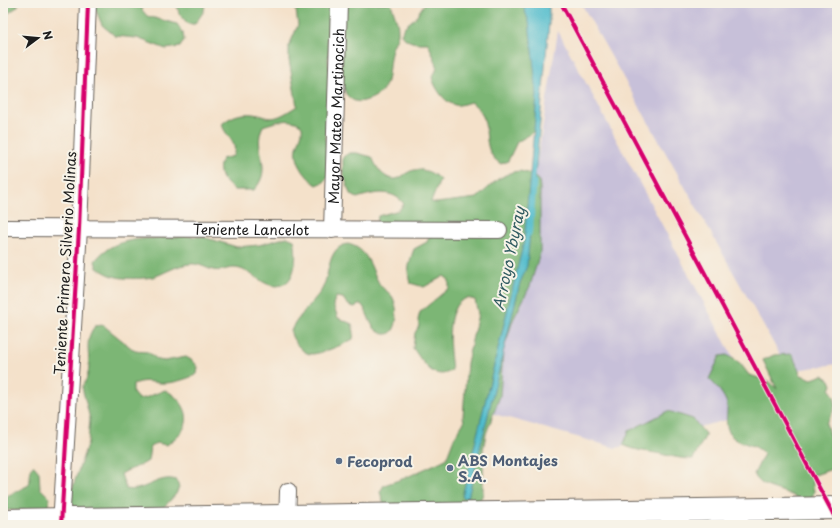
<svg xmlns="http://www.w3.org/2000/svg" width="840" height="528" font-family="'Playpen Sans',sans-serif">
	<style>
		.industrial { fill: #c7c0d9 }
		.green { fill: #9bd588; stroke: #5c7852 }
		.forest { fill: #7cb674; stroke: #4c6948 }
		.water { fill: #50bbcc; stroke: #366c74 }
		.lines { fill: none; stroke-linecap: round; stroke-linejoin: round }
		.stream { stroke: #50bbcc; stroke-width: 5 }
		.minor-casing { stroke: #686159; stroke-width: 18 }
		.primary-casing { stroke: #686159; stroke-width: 24 }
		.minor { stroke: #fff; stroke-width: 16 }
		.primary { stroke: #fff; stroke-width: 22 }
		.cycleway-casing { stroke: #f7f3e8; stroke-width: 6 }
		.cycleway { stroke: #d6006c; stroke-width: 4 }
		.service-dot { fill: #5c6f8a; stroke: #f7f3e8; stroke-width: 1.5 }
		.labels { text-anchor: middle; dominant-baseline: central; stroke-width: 4; stroke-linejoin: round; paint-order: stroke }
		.street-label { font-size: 14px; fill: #1c1c1c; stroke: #f7f3e8 }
		.service-label { font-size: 14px; font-weight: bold; fill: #4e5e75; stroke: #f7f3e8; text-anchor: start }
		.water-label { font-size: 15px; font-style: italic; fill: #315c62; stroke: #f7f3e8 }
	</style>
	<rect width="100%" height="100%" fill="#f7f3e8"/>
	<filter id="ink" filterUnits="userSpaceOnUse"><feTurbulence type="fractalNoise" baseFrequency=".025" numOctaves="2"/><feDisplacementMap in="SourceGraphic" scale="8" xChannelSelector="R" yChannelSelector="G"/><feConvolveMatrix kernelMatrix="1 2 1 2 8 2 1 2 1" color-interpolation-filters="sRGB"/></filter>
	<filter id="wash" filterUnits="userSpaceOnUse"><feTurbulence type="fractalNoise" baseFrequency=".012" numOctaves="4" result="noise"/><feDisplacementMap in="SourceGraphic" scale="16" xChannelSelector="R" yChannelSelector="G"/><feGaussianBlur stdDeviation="0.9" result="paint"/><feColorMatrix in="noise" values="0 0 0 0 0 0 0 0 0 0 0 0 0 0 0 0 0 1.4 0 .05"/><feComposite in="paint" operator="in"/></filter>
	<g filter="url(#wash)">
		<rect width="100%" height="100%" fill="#f4e1ca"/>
		<g class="industrial">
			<path d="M581,3H837V364L789,371Z"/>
			<path d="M558,31L762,411L616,448L476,409L528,218Z"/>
		</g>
		<g class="green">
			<path d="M812,518L813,521L811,522L709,525L707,521Z"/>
			<path d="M675,520L676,525H477L478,524Z"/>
		</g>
		<g class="forest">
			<path d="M3,3H19L17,7L3,17Z"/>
			<path d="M93,3H143L142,10L147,16L177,24L183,33L184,40L180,47L166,49L137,38L115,36L102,25Z"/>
			<path d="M176,3H214L205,4L204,11L195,24H188L179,13Z"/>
			<path d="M295,3H391C393,11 398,21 398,30C399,38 392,45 391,53C386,76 393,93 364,101C356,103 351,100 346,94L333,46L329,52L328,59L331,83V108L325,139L329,154V176L324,182L317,185C306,178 294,162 297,148C299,139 303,135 302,126C291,116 275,122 263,126C251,150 275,167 254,190H234C224,181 215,173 222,159L233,156C239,142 225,137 222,124C233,114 245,112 259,115C263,116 268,118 272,118C281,117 289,111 297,106L289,60V46L298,25Z"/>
			<path d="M425,3H527L540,100L535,130L529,135L517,142L508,161L501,164C476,149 497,120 471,102C466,103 460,106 455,105C444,103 434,86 432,77L436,71L437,65L428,43C417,43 408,44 401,34L404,27L415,18Z"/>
			<path d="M349,153H357L372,157C376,167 384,180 396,179C401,178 403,175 407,173C418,166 432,171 440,180L431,202L436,203L477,198L498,179L512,172L520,171L534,175L539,180L540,188V253L530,286L513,320L503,352L500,396L486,434L483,450V494C473,522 433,525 407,525L384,505L380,492L384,485L405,478L446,459L454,438L464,422L463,416L467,363L478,314L475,300L467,298C462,300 457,303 455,308C446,323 450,353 452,370C434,383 422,361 413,348L415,333L419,326L418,320L420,312L449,288V280L444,276L424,287L410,283C406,272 410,260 414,249L427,242L430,235L377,223L378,216L399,210L404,204C392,188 373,193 357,198L350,194L343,172V157Z"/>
			<path d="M186,236L203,237L237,247L259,245L287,237L294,240C297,251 297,278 284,284C266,293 252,268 234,268C227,268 221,272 213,270C205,268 199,263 190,264C177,265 167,272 156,276C149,279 124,279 117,277C110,276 103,271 97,268L95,261C116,232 156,241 186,236Z"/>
			<path d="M348,244C369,249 370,268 380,285C384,290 391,293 393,298C400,311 398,346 376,330C369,324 368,311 361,304L354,307L347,304L343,298L336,297L333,304L338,318L352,324L354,332L353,339C345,344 319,355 310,354C305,353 299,348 296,343C294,340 291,336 291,332C292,323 315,300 321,291C331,275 326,247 348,244Z"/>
			<path d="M103,325L135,351L148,352L158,360L165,361L186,357L193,361L198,367L197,374C188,379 171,384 160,383C149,382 143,379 133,385V393L138,399L145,398L165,390C178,396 191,411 185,426C182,433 173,440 167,445L156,443L150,447L148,461C140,467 130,468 121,474L126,489C144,493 159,474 176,480L179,487L176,494L155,517L62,519L88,442L90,419L82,387C98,364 79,346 95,326Z"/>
			<path d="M792,354L801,375L812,379L823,375L830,380L832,385L830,390C840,403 834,411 826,423L837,462L835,468L812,476L814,492L810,503C801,503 797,497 789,494C776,488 760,488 754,474L764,454C755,441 735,446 729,432C724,422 728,414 727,404C725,396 715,384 709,379L720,356L727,355L740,363L749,375L769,381L777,389L763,360L774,355Z"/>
			<path d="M668,411L693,419L706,435L693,459C683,459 675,457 665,455C649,451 639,452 623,445L629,431Z"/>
			<path d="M33,465L39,472L40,488L50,498L48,506L42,511L3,510V498L29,485C31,478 29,472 33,465Z"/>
		</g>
		<path class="water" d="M522,3H547L549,7V23L527,266L520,283L468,498L462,497L524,241L537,95L529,22Z"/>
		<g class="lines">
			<path class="stream" d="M529,234L531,223L534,182"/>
		</g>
	</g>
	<g filter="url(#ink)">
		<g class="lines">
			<defs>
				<g id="minor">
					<path id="s1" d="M3,228L499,230"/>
					<path id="s2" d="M332,230L339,3"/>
					<path d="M61,525L79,229L88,3"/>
					<path d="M287,525L288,491"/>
				</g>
				<path id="primary" d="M3,520L837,508"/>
			</defs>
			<use href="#minor" class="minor-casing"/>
			<use href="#primary" class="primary-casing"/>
			<use href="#minor" class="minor"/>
			<use href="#primary" class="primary"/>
			<defs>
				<g id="cycleway">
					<path d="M561,3L837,521"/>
					<path d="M61,525L79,229L88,3"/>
				</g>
			</defs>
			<use href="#cycleway" class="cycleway-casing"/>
			<use href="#cycleway" class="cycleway"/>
		</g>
	</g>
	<g class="service-dot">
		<circle cx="339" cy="461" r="4"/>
		<circle cx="450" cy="468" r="4"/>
	</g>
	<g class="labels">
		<g class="street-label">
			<text stroke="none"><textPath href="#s2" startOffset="114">Mayor Mateo Martinocich</textPath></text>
			<text stroke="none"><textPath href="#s1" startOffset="248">Teniente Lancelot</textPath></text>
			<text transform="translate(65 263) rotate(-87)">Teniente Primero Silverio Molinas</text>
		</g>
		<g class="service-label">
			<text x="458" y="460">ABS Montajes<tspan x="458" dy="16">S.A.</tspan></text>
			<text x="347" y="461">Fecoprod</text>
		</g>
		<g class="water-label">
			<text transform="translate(508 258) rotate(-78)">Arroyo Ybyray</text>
		</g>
	</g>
	<rect width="840" height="528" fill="none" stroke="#f7f3e8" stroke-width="16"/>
	<g transform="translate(38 38) rotate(74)" stroke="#f7f3e8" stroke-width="3" paint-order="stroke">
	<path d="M0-3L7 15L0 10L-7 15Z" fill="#1c1c1c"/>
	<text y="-6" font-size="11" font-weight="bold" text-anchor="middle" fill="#1c1c1c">N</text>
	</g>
</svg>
